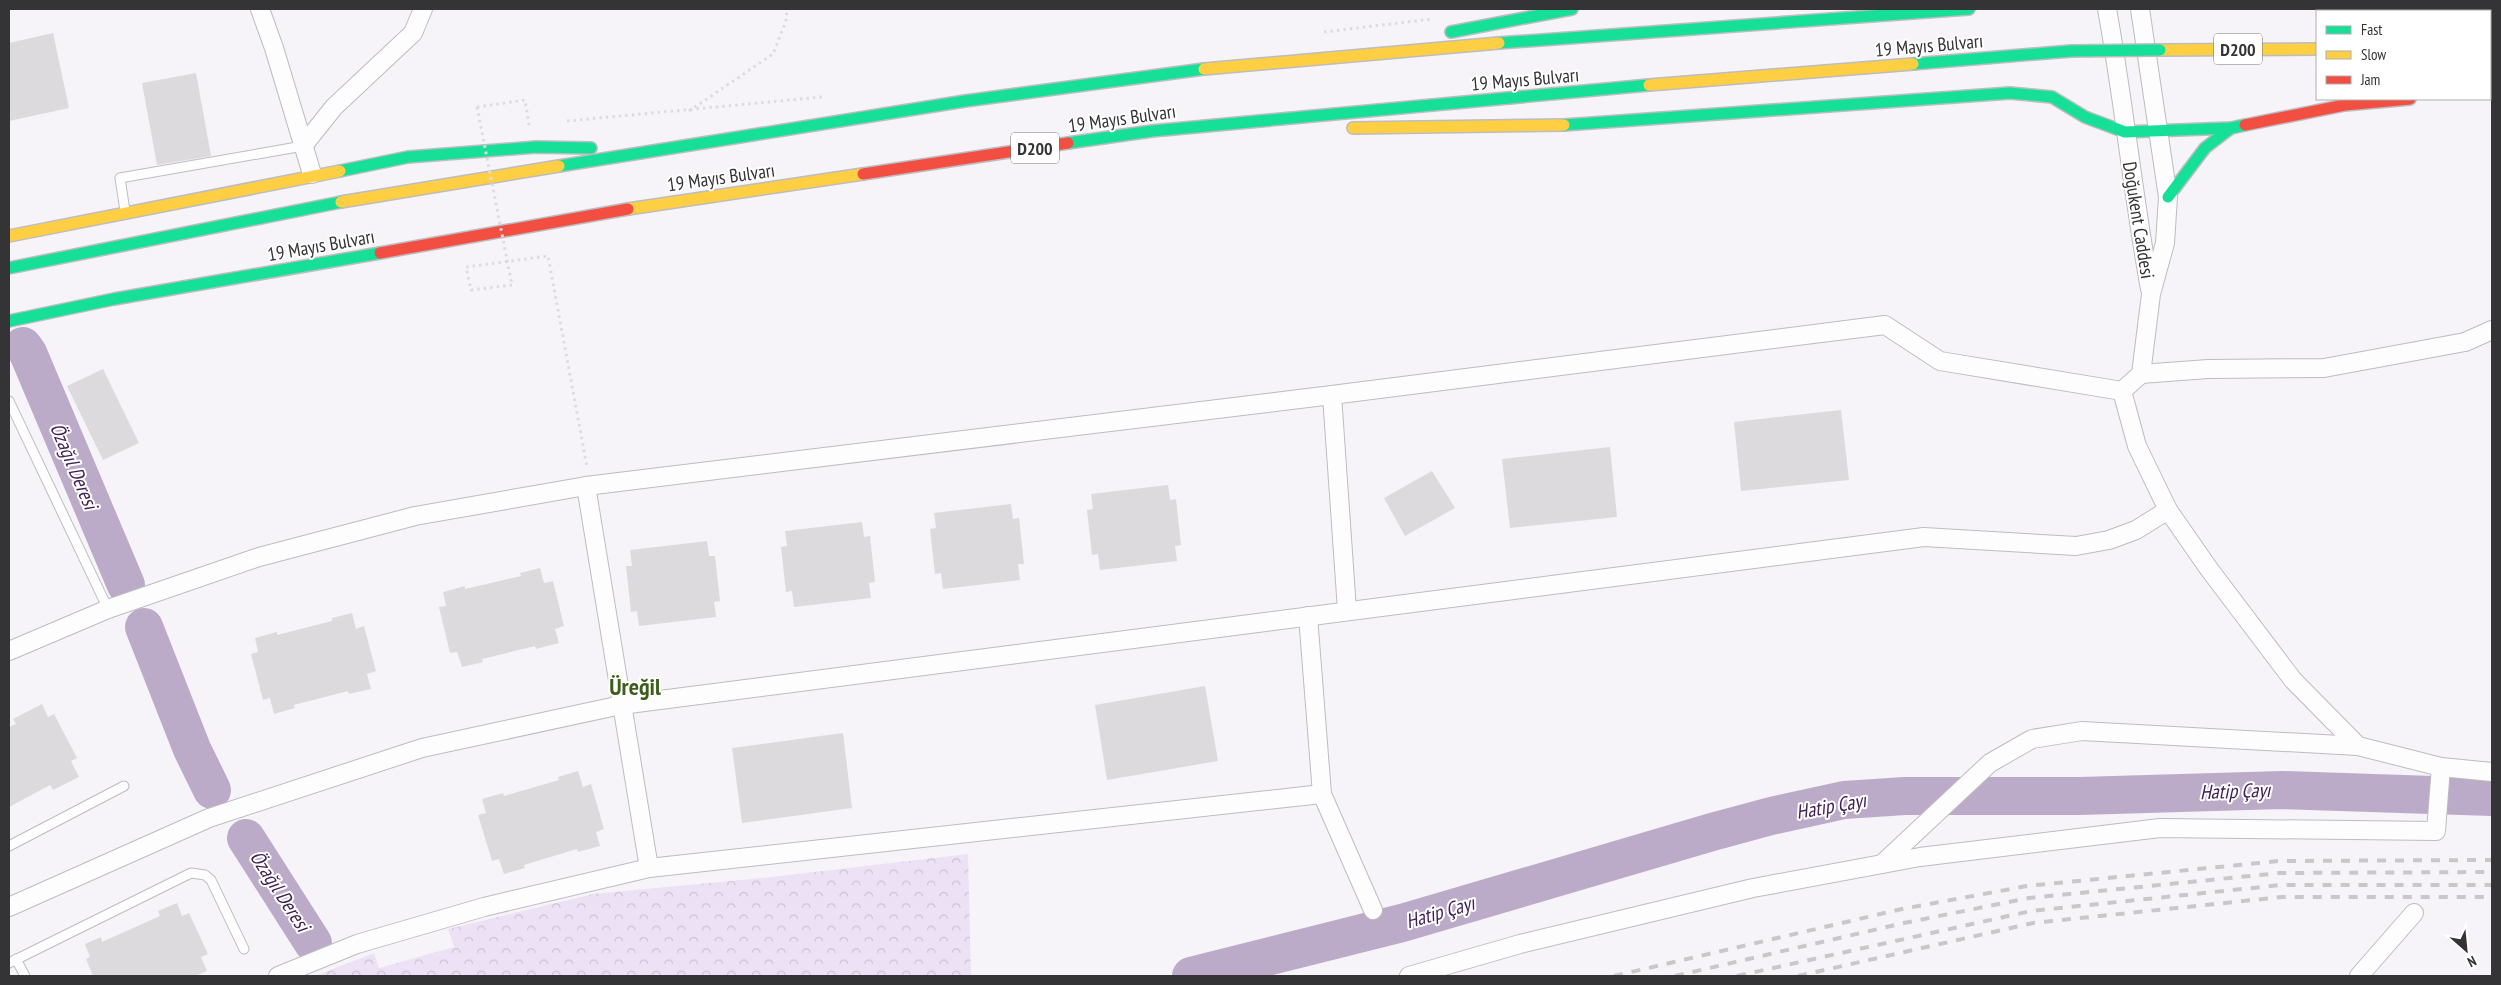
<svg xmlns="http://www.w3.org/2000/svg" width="2501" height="985" font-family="'PT Sans Narrow',sans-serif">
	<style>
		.forest { fill: url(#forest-crowns) }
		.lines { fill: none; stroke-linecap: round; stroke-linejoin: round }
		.river { stroke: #bcabc8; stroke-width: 38 }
		.building { fill: #dcdadd }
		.lane-casing { stroke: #bdbcbf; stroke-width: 11 }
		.street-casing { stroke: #bdbcbf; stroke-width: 20 }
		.fast-casing { stroke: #bdbcbf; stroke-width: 14 }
		.slow-casing { stroke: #bdbcbf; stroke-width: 14 }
		.jam-casing { stroke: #bdbcbf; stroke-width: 14 }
		.path { stroke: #dcdcdd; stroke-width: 3; stroke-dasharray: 2.5 4; stroke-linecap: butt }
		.lane { stroke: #fefdfe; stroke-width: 9 }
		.street { stroke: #fefdfe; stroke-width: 18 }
		.fast { stroke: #16e098; stroke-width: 11 }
		.slow { stroke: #ffcf43; stroke-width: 11 }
		.jam { stroke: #f24e42; stroke-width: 11 }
		.rail { stroke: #c8c8c8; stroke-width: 4; stroke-dasharray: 9 9; stroke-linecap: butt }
		.fast-bridge-casing { stroke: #bdbcbf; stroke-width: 14; stroke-linecap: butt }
		.path-bridge { stroke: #dcdcdd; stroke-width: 3; stroke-dasharray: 2.5 4; stroke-linecap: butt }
		.fast-bridge { stroke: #16e098; stroke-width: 11 }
		.labels { text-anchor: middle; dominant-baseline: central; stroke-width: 4; stroke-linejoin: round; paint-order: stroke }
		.shield { fill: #fff; stroke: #717072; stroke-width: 1 }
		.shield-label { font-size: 18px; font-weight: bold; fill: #343335 }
		.street-label { font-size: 19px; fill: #343335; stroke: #fff }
		.water-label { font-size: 20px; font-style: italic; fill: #412154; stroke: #fff }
		.district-label { font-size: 24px; font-weight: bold; fill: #3d5d1b; stroke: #fff }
	</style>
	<defs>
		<pattern id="forest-crowns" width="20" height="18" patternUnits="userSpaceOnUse" patternTransform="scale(1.25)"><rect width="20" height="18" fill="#ede2f5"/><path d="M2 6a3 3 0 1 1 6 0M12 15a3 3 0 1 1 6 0" fill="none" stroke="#ccc2d3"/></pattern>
	</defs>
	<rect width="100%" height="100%" fill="#f6f4f8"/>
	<path class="forest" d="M968,854L971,976H315L374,953L379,968L454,947L448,929L593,894L772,877Z"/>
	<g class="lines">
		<g class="river">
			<path d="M23,346L28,353L126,585"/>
			<path d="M144,627L192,749L212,790"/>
			<path d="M246,838L313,943"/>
			<path d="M1191,976L1402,923L1712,832L1771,816L1844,800L1905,796H2080L2282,790L2492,797"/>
		</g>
	</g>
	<g class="building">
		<path d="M53,33L69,108L9,121V43Z"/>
		<path d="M196,73L211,156L157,165L142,83Z"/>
		<path d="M103,369L139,443L103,460L67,386Z"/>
		<path d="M1841,410L1849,480L1741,491L1734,422Z"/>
		<path d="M1610,447L1617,517L1510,528L1502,459Z"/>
		<path d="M1432,471L1455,508L1405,536L1384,498Z"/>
		<path d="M1168,485L1170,500L1176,499L1181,545L1175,546L1177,561L1100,570L1098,554L1092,555L1087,510L1093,509L1091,494Z"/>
		<path d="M1011,504L1013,519L1019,518L1024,564H1018L1020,580L943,589L941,573L935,574L930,529L936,528L934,513Z"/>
		<path d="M862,522L864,537L870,536L875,582L869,583L871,598L794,607L792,591L786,592L781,547L787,546L785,531Z"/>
		<path d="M707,541L709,556H715L720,601L714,602L716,617L639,626L637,611L631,612L626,566H632L630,550Z"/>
		<path d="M540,568L544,583L553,581L564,626L555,629L559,643L536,649L535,646L482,659L483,662L462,667L457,652L450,653L439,607L446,606L443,592L465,586V589L521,576L520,573Z"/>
		<path d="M352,613L356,629L364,626L376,671L367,674L371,689L349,694L348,691L294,705L295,708L274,714L270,698L263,700L251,654L258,652L255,638L277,632V635L332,621V618Z"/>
		<path d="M1205,686L1218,761L1107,780L1095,705Z"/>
		<path d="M42,704L48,717L54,714L77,758L71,761L79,777L53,790L50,785L9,807V727L16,724L13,719Z"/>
		<path d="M843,733L852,808L742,823L732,748Z"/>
		<path d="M578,771L583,787L591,784L604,829L596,832L600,846L578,852L577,849L524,865L525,868L504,874L499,859L492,861L478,815L486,813L482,799L503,793L504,796L559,780L558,777Z"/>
		<path d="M177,903L182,916L189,913L208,954L201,957L207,971L195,976H93L86,959L90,957L85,944L101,937L102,942L160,916L158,911Z"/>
	</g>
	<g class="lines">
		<defs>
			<g id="lane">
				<path d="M125,211L120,178L303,146"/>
				<path d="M9,401L108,609"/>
				<path d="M9,846L124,786"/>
				<path d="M16,959L25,976"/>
				<path d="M9,963L191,873L205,875L211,880L244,949"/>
			</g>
			<g id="street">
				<path d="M260,9L274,48L312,174"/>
				<path d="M2107,9C2124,102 2133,196 2150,289"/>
				<path d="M2140,9L2168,197L2165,243L2151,294L2141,374L2122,391L2137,446L2168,510L2209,569L2293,680L2358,746"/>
				<path d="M303,146L334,107L413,33L423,9"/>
				<path d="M2141,374L2208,369L2324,368L2465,342L2492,330"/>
				<path d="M1332,395L1885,325L1940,361L2122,391"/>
				<path d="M1308,616L1322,794L1373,910"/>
				<path d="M9,651L108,609L259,557L415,516L586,486L1332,395L1347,610"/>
				<path d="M1882,864L1990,763L2032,739L2082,731L2358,746L2441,767L2492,772"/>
				<path d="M649,868L1322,794"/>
				<path d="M9,907L209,818L422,748L621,705L1924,537L2076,546L2109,540L2136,530L2168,510"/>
				<path d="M278,976L357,944L484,907L649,868L586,486"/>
				<path d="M1409,976L1520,944L1753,888L1920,857L2160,828L2436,831L2441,767"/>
				<path d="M2359,976L2414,913"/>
			</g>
			<g id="fast">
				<path d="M1451,32L1572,9"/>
				<path d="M1499,43L1969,9"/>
				<path d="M2490,48H2492"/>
				<path d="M1913,64L2071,51"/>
				<path d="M2490,92H2492"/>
				<path d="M1564,125L2010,93L2052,97L2085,117L2125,132L2231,128L2245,125"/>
				<path d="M1068,143L1152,131L1649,85"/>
				<path d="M559,166L965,101L1204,69"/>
				<path d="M340,171L408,157L536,147L591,148"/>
				<path d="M2168,197L2205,148L2231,128"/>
				<path d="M9,268L341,202"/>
				<path d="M9,321L114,299L380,253"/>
			</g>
			<g id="slow">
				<path d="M2160,50L2317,49"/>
				<path d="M1204,69L1499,43"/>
				<path d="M1649,85L1913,64"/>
				<path d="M1353,128L1564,125"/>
				<path d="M341,202L559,166"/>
				<path d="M628,209L863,174"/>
				<path d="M9,236L340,171"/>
			</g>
			<g id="jam">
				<path d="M2245,125L2345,105L2410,99"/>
				<path d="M863,174L1068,143"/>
				<path d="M380,253L628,209"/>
			</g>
		</defs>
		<use href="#lane" class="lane-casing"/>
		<use href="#street" class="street-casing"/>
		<use href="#fast" class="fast-casing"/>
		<use href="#slow" class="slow-casing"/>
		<use href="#jam" class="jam-casing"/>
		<g class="path">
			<path d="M1324,32L1432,19"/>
			<path d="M477,107L525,100L529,125"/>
			<path d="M689,111L773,54L786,21L787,9"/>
			<path d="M567,121L822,97"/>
			<path d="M512,285L471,290L466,267L548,256L587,467"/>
		</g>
		<use href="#lane" class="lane"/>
		<use href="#street" class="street"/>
		<use href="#fast" class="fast"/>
		<use href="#slow" class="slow"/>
		<use href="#jam" class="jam"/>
		<g class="rail">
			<path d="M1614,976L1902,909L2027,886L2279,861L2492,860"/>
			<path d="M1675,976L1904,923L2029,898L2280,873L2492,872"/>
			<path d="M1737,976L2031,911L2281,885H2492"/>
			<path d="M1798,976L2033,923L2282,897H2492"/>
		</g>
		<defs>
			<path id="fast-bridge" d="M2071,51L2160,50"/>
		</defs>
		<use href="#fast-bridge" class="fast-bridge-casing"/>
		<path class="path-bridge" d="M477,107L512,285"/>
		<use href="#fast-bridge" class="fast-bridge"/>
	</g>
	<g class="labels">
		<g class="shield">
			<rect x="2214" y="33.5" width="48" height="31" rx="4"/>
			<rect x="1011" y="132.5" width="48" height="31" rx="4"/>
		</g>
		<g class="shield-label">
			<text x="2238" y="49">D200</text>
			<text x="1035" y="148">D200</text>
		</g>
		<g class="street-label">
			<text transform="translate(1929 45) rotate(-5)">19 Mayıs Bulvarı</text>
			<text transform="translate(1525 79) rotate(-5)">19 Mayıs Bulvarı</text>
			<text transform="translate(1122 118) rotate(-8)">19 Mayıs Bulvarı</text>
			<text transform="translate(721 177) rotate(-8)">19 Mayıs Bulvarı</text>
			<text transform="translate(2139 220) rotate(81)">Doğukent Caddesi</text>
			<text transform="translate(321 245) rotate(-10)">19 Mayıs Bulvarı</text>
		</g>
		<g class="water-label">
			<text transform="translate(74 466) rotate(67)">Özağıl Deresi</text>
			<text transform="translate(2235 791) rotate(-2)">Hatip Çayı</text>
			<text transform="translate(1831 806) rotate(-10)">Hatip Çayı</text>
			<text transform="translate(280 891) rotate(57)">Özağıl Deresi</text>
			<text transform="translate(1440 912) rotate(-16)">Hatip Çayı</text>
		</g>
		<g class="district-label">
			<text x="635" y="686">Üreğil</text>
		</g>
	</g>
	<rect width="2501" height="985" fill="none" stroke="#343335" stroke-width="20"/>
	<rect x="2316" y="10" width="175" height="90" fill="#ffffff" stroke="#aeadae"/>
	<rect x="2326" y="26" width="25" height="8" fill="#16e098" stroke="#aeadae"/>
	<text x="2361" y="35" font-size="15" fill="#343335">Fast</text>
	<rect x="2326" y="51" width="25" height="8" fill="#ffcf43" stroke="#aeadae"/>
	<text x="2361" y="60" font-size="15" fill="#343335">Slow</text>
	<rect x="2326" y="76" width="25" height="8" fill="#f24e42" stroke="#aeadae"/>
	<text x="2361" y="85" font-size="15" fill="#343335">Jam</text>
	<g transform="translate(2466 950) rotate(153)" stroke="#ffffff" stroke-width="4" paint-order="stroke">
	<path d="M0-4L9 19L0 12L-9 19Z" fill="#343335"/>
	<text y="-8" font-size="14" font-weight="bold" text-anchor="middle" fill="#343335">N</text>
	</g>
</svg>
